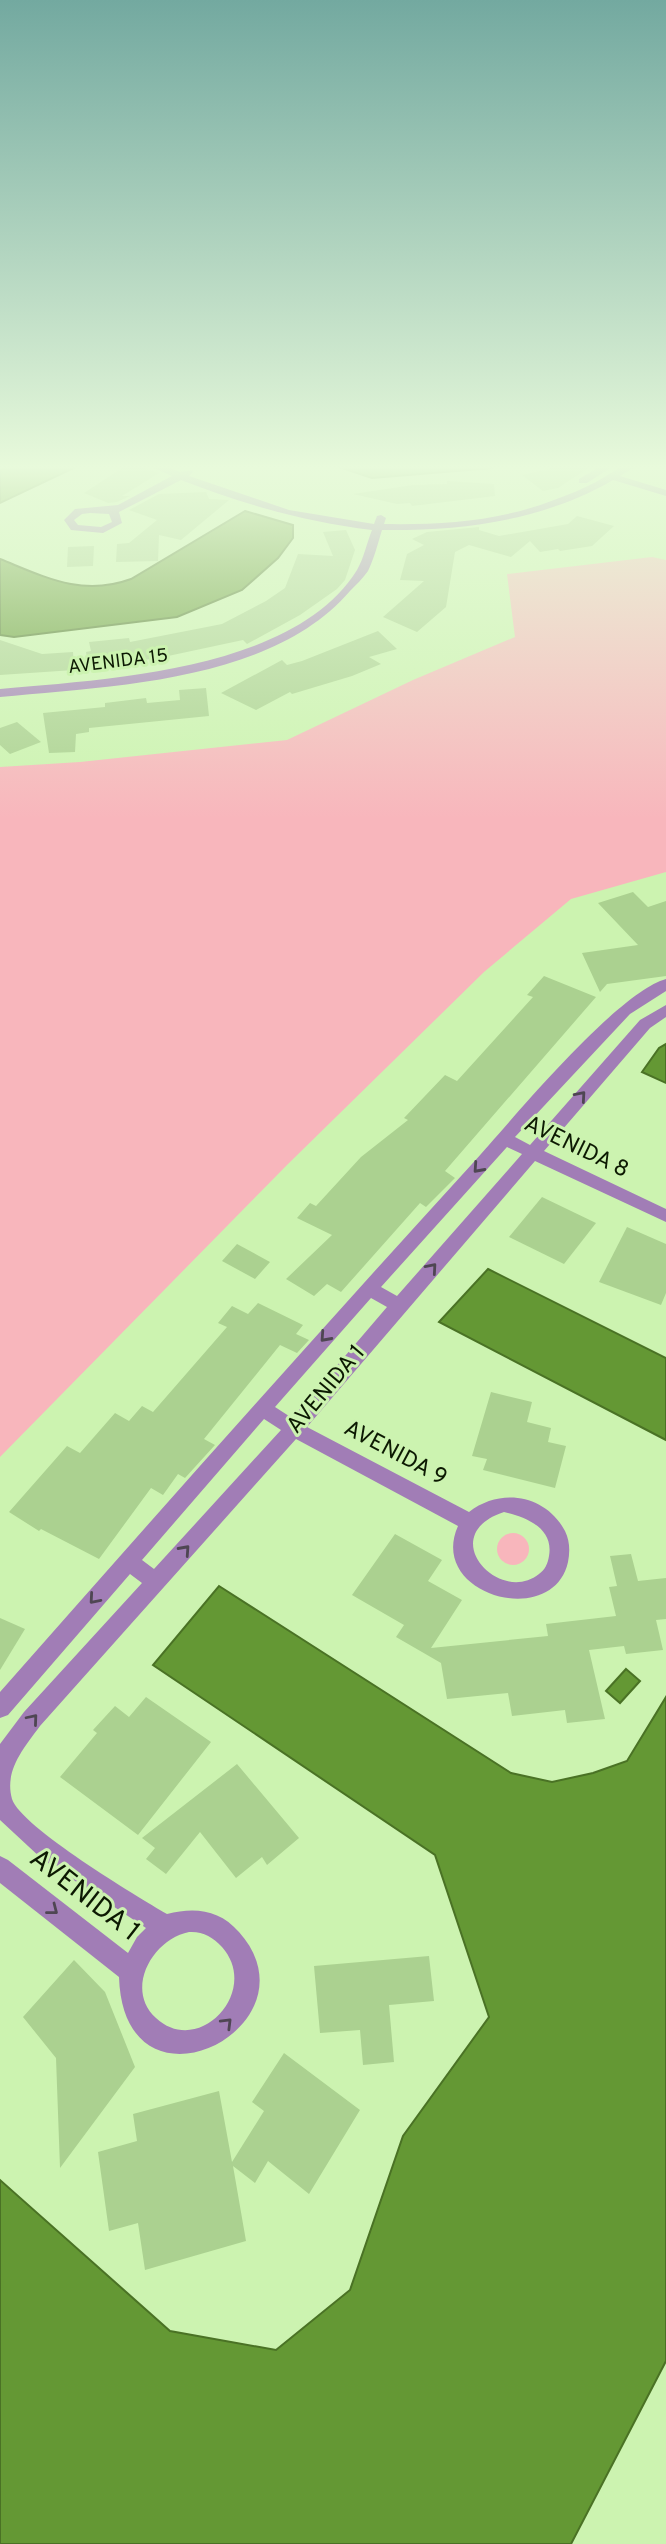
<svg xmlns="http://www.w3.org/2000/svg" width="666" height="2544" font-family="Overpass,sans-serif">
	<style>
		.green { fill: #f8b6bc }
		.water { fill: #649834; stroke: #4a7225; stroke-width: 2 }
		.building { fill: #abd190 }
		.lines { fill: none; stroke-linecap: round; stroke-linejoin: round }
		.street { fill: #a17db6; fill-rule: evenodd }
		.oneway { stroke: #4f4653 }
		.labels { text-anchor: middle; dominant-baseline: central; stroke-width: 6; stroke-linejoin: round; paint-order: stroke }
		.far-street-label { font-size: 19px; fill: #0c1902; stroke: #ccf3b0 }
		.street-label { font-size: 23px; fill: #0c1902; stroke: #ccf3b0 }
		.near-street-label { font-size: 28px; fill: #0c1902; stroke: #ccf3b0 }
	</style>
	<rect width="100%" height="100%" fill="#ccf3b0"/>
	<g class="green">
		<path d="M652,557L666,560V872L571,899L484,972L287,1165L0,1457V767L80,762L287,740L413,680L515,637L507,574Z"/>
		<circle cx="513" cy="1549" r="16"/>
	</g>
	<g class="water">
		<path d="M18,463H84L0,503V470Z"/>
		<path d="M327,463H500L492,468L372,478Z"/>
		<path d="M245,511L293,525V538L278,558L242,590L177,617L14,637L0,635V559C45,577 82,597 131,579Z"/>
		<path d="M666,1044V1083L642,1072L659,1048Z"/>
		<path d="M488,1269L666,1358V1440L439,1322Z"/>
		<path d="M219,1586L511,1773L552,1782L593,1773L627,1761L666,1697V2361L571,2544H0V2180L170,2331L276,2350L350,2290L403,2136L489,2017L435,1855L153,1665Z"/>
		<path d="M626,1669L640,1681L620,1703L606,1691Z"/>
	</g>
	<g class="building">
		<path d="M130,463L159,473L122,496H130L117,502L108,503L84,493Z"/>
		<path d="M575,463H596L558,488L543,491L522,475Z"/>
		<path d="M447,481L494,484L495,496L412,506L410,503L397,504L353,494L413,485L447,484Z"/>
		<path d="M206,492L209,499L229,500L181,540L159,535L158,561L116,562L117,544L129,543L157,520L129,510L159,494Z"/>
		<path d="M577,516L614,526L592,546L560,551L558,549L540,552L530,541L511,557L469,545L455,552L446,607L417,632L383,617L424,581L400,580L407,554L424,545L412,539L427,532L479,527V530L499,536L568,524Z"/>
		<path d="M346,530L355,550L345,580L337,589L300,615L247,644L243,640L154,659L88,664L86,652L91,651L89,642L129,638L130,642L222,624L266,601L285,588L298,554L333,556L323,532Z"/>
		<path d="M94,546L93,566L67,567L68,547Z"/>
		<path d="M378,631L397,649L369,657L381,664L352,676L292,694L290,692L256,710L221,693L282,660L287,665L302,661Z"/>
		<path d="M0,640L42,654L73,652L74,670L0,675Z"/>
		<path d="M206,688L209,716L89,728V732L76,734L75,752L49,753L43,713L105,707V703L146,698L147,703L180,700L179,690Z"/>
		<path d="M17,722L41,742L10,754L0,745V728Z"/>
		<path d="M633,892L648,907L666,901V976L607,984L600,992L582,953L638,945L598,903Z"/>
		<path d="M544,976L596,997L445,1171L455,1178L426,1207L420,1203L341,1292L327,1284L314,1296L286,1279L332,1235L297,1218L310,1203L316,1206L361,1157L408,1120L404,1118L445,1075L457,1081L533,997L527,995Z"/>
		<path d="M542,1197L596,1223L564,1264L509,1237Z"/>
		<path d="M627,1227L666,1244V1293L661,1305L599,1282Z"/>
		<path d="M237,1244L270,1262L255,1279L222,1261Z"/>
		<path d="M258,1303L303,1325L296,1334L309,1340L297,1353L280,1345L204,1439L215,1445L185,1478L178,1474L163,1495L151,1488L99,1559L41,1529L39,1531L9,1512L67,1446L80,1453L115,1413L129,1421L142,1406L153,1412L227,1327L218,1323L232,1306L248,1314Z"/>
		<path d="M491,1392L532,1402L527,1422L551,1428L548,1442L566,1446L555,1488L483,1470L487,1459L472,1456Z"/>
		<path d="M395,1534L442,1560L428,1581L462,1600L431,1648L548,1636L546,1624L616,1616L609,1587L617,1586L610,1556L631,1554L638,1581L666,1578V1619L656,1620L663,1650L626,1654L624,1646L589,1650L605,1719L567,1723L565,1710L512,1716L508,1693L447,1699L441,1663L396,1637L404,1625L352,1595Z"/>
		<path d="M0,1618L25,1629L0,1670Z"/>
		<path d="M146,1697L211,1742L138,1835L60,1777L97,1733L93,1730L115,1706L129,1717Z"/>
		<path d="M237,1764L299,1838L267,1865L262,1857L236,1878L200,1832L166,1874L146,1859L155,1848L142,1838Z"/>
		<path d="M429,1956L434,2001L389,2005L394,2062L363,2065L360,2030L320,2033L314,1966Z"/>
		<path d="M74,1960L105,1992L135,2067L60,2168L56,2058L23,2017Z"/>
		<path d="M284,2053L360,2110L309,2194L268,2161L255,2183L233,2166L246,2241L145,2270L138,2223L109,2231L98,2152L137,2141L133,2114L219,2091L232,2162L264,2111L252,2102Z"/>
	</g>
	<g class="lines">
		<g class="street">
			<path d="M143,463H157L180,472L192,470L193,472L189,476L289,510L374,524L377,516L381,515L386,518L384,524C442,525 500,521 554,500C568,495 582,489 594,483C610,475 621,463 641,463L620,476L666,490V496L613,480C543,521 461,531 382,530C378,543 374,559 368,571C363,578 356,585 350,591C272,682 111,686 0,697V689C107,679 294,671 357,570C364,558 367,542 372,530C305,522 243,504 181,480L119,512L122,523L103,533L71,530L64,520L75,509L118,505L172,476ZM90,513L109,514L112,522L101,527L78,525L74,520L82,514Z"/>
			<path d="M606,463H618L587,483H579V479Z"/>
			<path d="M666,979V991L630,1014L515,1137L530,1145L640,1020L666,1005V1017L650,1028L544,1151L666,1209V1222L535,1161L307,1427L469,1512C501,1487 546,1495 565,1531C570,1541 570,1552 568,1562C553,1630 427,1595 458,1526L296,1439L40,1726C24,1748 4,1770 12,1799C21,1827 138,1897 167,1914C194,1907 219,1909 239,1932C323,2026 124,2128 119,1977L0,1883V1856L8,1860L128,1953L137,1937L146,1928L42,1859L0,1820V1744L24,1712L142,1583L130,1574L8,1715L0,1718V1692C156,1515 313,1338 472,1164C511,1121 616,993 666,979ZM507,1147L522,1154L397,1296L381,1287ZM371,1298L387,1307L292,1418L275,1407ZM264,1419L281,1430L154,1569L142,1560ZM504,1512C526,1517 554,1528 549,1556C548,1563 545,1570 539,1574C499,1606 434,1535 504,1512ZM189,1932C202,1931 213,1937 222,1947C261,1991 199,2058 156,2018C124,1989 153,1939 189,1932Z"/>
		</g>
	</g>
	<defs><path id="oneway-chevron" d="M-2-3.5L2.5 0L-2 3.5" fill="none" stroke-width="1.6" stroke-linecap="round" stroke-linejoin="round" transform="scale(1.75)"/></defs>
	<g class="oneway">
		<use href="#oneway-chevron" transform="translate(581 1096) rotate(-49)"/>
		<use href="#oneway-chevron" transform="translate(478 1168) rotate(132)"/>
		<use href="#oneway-chevron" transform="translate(432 1268) rotate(-49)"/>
		<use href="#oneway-chevron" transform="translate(325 1337) rotate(132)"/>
		<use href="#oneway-chevron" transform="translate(185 1550) rotate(-48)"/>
		<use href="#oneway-chevron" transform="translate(94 1599) rotate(131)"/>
		<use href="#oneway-chevron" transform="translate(33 1719) rotate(-50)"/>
		<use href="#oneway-chevron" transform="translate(53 1910) rotate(38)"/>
		<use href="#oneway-chevron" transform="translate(227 2023) rotate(-45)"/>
	</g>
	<linearGradient id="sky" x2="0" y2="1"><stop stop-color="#73a9a0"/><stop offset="0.57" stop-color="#e8fadb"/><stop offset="1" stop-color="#e8fadb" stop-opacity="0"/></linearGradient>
	<rect width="666" height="819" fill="url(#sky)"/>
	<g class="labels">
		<g class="far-street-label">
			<text transform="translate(118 662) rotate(-7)">AVENIDA 15</text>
		</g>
		<g class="street-label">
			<text transform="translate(576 1148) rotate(26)">AVENIDA 8</text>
			<text transform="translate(327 1390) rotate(-50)">AVENIDA 1</text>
			<text transform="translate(395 1454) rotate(28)">AVENIDA 9</text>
		</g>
		<g class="near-street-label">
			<text transform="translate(84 1896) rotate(38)">AVENIDA 1</text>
		</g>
	</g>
</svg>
